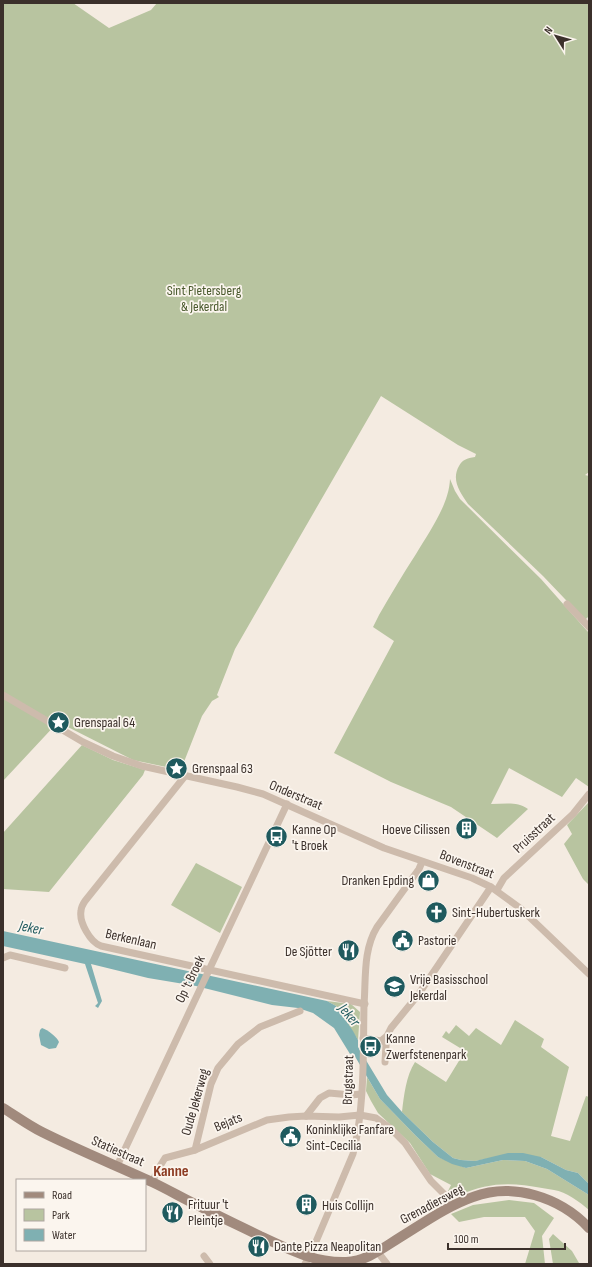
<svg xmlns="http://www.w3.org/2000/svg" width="592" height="1267" font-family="'Sofia Sans Condensed',sans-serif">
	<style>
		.green { fill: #b8c4a0 }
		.water { fill: #7fb0b2 }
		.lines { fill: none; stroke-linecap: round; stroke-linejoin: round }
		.street { stroke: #cdbbac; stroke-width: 7 }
		.secondary { stroke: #a18a7d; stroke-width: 10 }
		.labels { text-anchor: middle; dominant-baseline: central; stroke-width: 3.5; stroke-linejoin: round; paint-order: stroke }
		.park-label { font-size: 14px; fill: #4a5a2e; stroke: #fbf5ee }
		.poi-label { font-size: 14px; fill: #3b302b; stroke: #fbf5ee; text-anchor: start }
		.street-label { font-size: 14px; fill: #3b302b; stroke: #fbf5ee }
		.water-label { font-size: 15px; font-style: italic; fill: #1f5a5e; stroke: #fbf5ee }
		.quarter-label { font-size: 16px; font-weight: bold; fill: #8c3b22; stroke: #fbf5ee }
	</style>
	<rect width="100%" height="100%" fill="#f4ebe1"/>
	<g class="green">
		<path d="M3,3H73L109,28L151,10L157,3H589V472L585,475L589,476V616L585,620L543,576L468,504C460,492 451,480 459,466C462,460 467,458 475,457L476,454L458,445L381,396L235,649L217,695L219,697L212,701L202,716L180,772L170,770L171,768L133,760L58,722L3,781Z"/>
		<path d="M450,479L455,491L460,499L541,579L589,633V787L576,778L562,797L509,768L491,804C504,804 517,801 528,809L497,838L451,807L391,782L334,753L394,641L373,627L379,615C391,594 403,574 416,554C429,532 449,505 450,479Z"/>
		<path d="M82,745L113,760L145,770L143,775L49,892L3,889V833Z"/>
		<path d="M589,802V885L583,879L564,844L572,834L567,825Z"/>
		<path d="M196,863L242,887L220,933L171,905Z"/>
		<path d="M327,1001L351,1004L360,1012L358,1040L336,1006Z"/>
		<path d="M515,1020L544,1039L541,1047L569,1067L551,1136L570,1141L586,1096L589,1097V1184L578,1173L566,1170L541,1157L491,1158L475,1161L461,1160L453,1158L433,1142L402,1112C404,1095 406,1076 415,1062L446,1082L465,1051L442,1037L446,1031L449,1034L456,1025L469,1036L476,1028L501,1045Z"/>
		<path d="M367,1077L380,1099L416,1136L438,1157L466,1168L503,1160L525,1161L547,1169L589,1195V1210C580,1202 566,1192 554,1190C550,1189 546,1189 542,1188C511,1182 489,1182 459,1195L448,1191L451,1185L430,1174L410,1143L378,1113L371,1101L366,1091Z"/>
		<path d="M509,1200L534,1203L554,1218L542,1236L545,1264H525L535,1231L525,1217H484L459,1222L451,1214L473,1205Z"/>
		<path d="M553,1234L572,1251L579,1263L578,1264H553L549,1239Z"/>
	</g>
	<g class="water">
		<path d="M3,931L327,1001L336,1006L353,1031L358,1040V1047L387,1095L402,1112L433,1142L453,1158L461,1160L475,1161L508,1153H523L541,1157L566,1170L578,1173L589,1184V1195L547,1169L525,1161L503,1160L466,1168L452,1164L438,1157L416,1136L380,1099L353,1053L350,1054L334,1028L313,1013L298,1008L272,1005L196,986L148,978L91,964L102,1001L98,1008L95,1006L98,1003L85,964L3,946Z"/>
		<path d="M42,1028C48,1030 57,1037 59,1042L56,1048L49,1049L41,1045L39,1035L40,1030Z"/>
	</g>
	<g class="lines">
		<g class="street">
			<path d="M567,604L589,627"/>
			<path d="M3,695L83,742L113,756L142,766L237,787L263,794L384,848L472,878L491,887L520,908L589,974"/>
			<path d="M185,776L85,901C83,904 81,907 81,911C79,922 90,942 101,946L365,1004"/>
			<path d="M497,890L504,878L573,814L589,794"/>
			<path d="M3,958L10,955L65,968"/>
			<path d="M363,1038L381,1041L387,1036L391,1028L418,995L491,887"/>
			<path d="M384,1040L386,1045L385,1062"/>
			<path d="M306,1116L320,1098L329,1093L351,1095L361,1094"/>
			<path d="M195,1150L211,1084L218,1068L238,1044L260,1027L300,1011"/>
			<path d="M117,1166L287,804"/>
			<path d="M152,1182L160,1166L165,1158L195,1150L267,1120L289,1117L306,1116L339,1117L360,1115L376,1118L390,1128L405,1143L431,1181L455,1205"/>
			<path d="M377,1251L387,1264"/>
			<path d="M204,1256L210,1264"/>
			<path d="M305,1264L312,1251L353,1154C365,1107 363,1053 364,1005C366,978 363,950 377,927L419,869L422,862"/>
		</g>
		<path class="secondary" d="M3,1108C16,1116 28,1125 42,1132C78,1150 115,1165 152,1182C169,1190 184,1199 201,1207C220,1217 240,1226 260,1236C288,1249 314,1263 346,1262C365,1262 383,1248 399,1238C422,1224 447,1206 473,1197C513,1182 560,1197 589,1228"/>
	</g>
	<defs>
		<symbol id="sight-disc" viewBox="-11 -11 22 22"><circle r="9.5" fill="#1f5a5e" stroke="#fbf5ee"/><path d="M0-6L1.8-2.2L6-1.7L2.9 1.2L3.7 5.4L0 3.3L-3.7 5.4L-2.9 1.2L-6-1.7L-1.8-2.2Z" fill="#fff"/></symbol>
		<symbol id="building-disc" viewBox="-11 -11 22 22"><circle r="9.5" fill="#1f5a5e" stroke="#fbf5ee"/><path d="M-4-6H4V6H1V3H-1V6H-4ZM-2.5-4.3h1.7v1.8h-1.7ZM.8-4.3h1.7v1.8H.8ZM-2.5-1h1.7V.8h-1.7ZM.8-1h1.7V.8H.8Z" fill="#fff"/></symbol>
		<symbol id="bus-disc" viewBox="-11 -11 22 22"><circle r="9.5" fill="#1f5a5e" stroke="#fbf5ee"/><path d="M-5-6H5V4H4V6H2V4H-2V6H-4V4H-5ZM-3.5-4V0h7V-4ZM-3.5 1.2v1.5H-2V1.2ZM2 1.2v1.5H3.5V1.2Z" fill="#fff"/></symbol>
		<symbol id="shop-disc" viewBox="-11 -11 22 22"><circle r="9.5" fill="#1f5a5e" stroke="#fbf5ee"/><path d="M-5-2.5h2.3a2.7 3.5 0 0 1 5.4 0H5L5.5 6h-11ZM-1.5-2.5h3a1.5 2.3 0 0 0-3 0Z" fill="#fff"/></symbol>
		<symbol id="church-disc" viewBox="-11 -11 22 22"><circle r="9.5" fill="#1f5a5e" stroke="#fbf5ee"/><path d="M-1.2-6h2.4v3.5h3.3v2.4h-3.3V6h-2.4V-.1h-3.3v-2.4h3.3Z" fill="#fff"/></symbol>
		<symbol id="civic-disc" viewBox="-11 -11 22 22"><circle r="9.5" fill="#1f5a5e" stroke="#fbf5ee"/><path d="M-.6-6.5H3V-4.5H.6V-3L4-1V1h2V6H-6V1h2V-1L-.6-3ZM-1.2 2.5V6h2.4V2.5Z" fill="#fff"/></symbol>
		<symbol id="restaurant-disc" viewBox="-11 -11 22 22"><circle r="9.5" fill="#1f5a5e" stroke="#fbf5ee"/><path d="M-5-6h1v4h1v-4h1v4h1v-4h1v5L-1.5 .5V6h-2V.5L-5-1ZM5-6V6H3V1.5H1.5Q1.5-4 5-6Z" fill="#fff"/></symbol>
		<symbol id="school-disc" viewBox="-11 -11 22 22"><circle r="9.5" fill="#1f5a5e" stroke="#fbf5ee"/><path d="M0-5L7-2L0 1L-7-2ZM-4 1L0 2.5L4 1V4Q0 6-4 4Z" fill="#fff"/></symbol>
	</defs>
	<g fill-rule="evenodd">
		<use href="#sight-disc" x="46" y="710" width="25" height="25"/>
		<use href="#sight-disc" x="164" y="756" width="25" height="25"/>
		<use href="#building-disc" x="454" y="816" width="25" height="25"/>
		<use href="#bus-disc" x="264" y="824" width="25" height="25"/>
		<use href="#shop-disc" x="416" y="868" width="25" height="25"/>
		<use href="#church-disc" x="424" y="900" width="25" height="25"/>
		<use href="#civic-disc" x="390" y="928" width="25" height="25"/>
		<use href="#restaurant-disc" x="336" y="938" width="25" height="25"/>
		<use href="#school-disc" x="382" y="974" width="25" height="25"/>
		<use href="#bus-disc" x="358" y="1034" width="25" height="25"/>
		<use href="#civic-disc" x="278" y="1124" width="25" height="25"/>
		<use href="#building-disc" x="294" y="1192" width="25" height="25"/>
		<use href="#restaurant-disc" x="160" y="1200" width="25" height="25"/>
		<use href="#restaurant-disc" x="246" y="1234" width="25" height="25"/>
	</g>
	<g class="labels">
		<g class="park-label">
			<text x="204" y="290">Sint Pietersberg<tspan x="204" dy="16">&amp; Jekerdal</tspan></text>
		</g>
		<g class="poi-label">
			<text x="74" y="722">Grenspaal 64</text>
			<text x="192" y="768">Grenspaal 63</text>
			<text x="292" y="829">Kanne Op<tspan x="292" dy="16">'t Broek</tspan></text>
			<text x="450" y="829" text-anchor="end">Hoeve Cilissen</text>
			<text x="414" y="880" text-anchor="end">Dranken Epding</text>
			<text x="452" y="912">Sint-Hubertuskerk</text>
			<text x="418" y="940">Pastorie</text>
			<text x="332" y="951" text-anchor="end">De Sjötter</text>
			<text x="410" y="979">Vrije Basisschool<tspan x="410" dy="16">Jekerdal</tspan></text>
			<text x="386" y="1038">Kanne<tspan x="386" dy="16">Zwerfstenenpark</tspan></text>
			<text x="306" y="1129">Koninklijke Fanfare<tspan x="306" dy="16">Sint-Cecilia</tspan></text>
			<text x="188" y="1204">Frituur 't<tspan x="188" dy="16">Pleintje</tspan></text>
			<text x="322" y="1205">Huis Collijn</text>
			<text x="274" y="1246">Dante Pizza Neapolitan</text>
		</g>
		<g class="street-label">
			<text transform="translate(296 795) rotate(23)">Onderstraat</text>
			<text transform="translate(534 833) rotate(-43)">Pruisstraat</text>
			<text transform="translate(467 864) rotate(21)">Bovenstraat</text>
			<text transform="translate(131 939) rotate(13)">Berkenlaan</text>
			<text transform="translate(190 979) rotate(-64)">Op 't Broek</text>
			<text transform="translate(348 1080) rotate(-88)">Brugstraat</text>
			<text transform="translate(195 1102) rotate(-74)">Oude Jekerweg</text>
			<text transform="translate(228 1122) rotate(-23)">Bejats</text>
			<text transform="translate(118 1151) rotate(24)">Statiestraat</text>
			<text transform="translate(432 1204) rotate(-28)">Grenadiersweg</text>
		</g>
		<g class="water-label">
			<text transform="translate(31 928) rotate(12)">Jeker</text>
			<text transform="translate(349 1015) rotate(50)">Jeker</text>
		</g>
		<g class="quarter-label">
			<text x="171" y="1171">Kanne</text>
		</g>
	</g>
	<rect width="592" height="1267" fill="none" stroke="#3b302b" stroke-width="8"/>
	<rect x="16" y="1179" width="130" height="72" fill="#fbf5ee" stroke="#aea6a0"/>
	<rect x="24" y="1192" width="20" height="6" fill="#a18a7d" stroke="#aea6a0"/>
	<text x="52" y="1199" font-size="12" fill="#3b302b">Road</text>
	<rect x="24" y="1209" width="20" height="12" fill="#b8c4a0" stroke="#aea6a0"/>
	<text x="52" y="1219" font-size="12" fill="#3b302b">Park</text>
	<rect x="24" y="1229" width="20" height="12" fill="#7fb0b2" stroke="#aea6a0"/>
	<text x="52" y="1239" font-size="12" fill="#3b302b">Water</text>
	<g transform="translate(556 36) rotate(307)" stroke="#fbf5ee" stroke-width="3" paint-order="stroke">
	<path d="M0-3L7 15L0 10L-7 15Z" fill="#3b302b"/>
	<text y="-6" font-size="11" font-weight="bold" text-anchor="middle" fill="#3b302b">N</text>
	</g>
	<path d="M448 1243v6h117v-6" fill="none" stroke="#3b302b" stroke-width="2"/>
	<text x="454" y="1243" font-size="12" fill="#3b302b" stroke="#fbf5ee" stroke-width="3" paint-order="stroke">100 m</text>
</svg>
